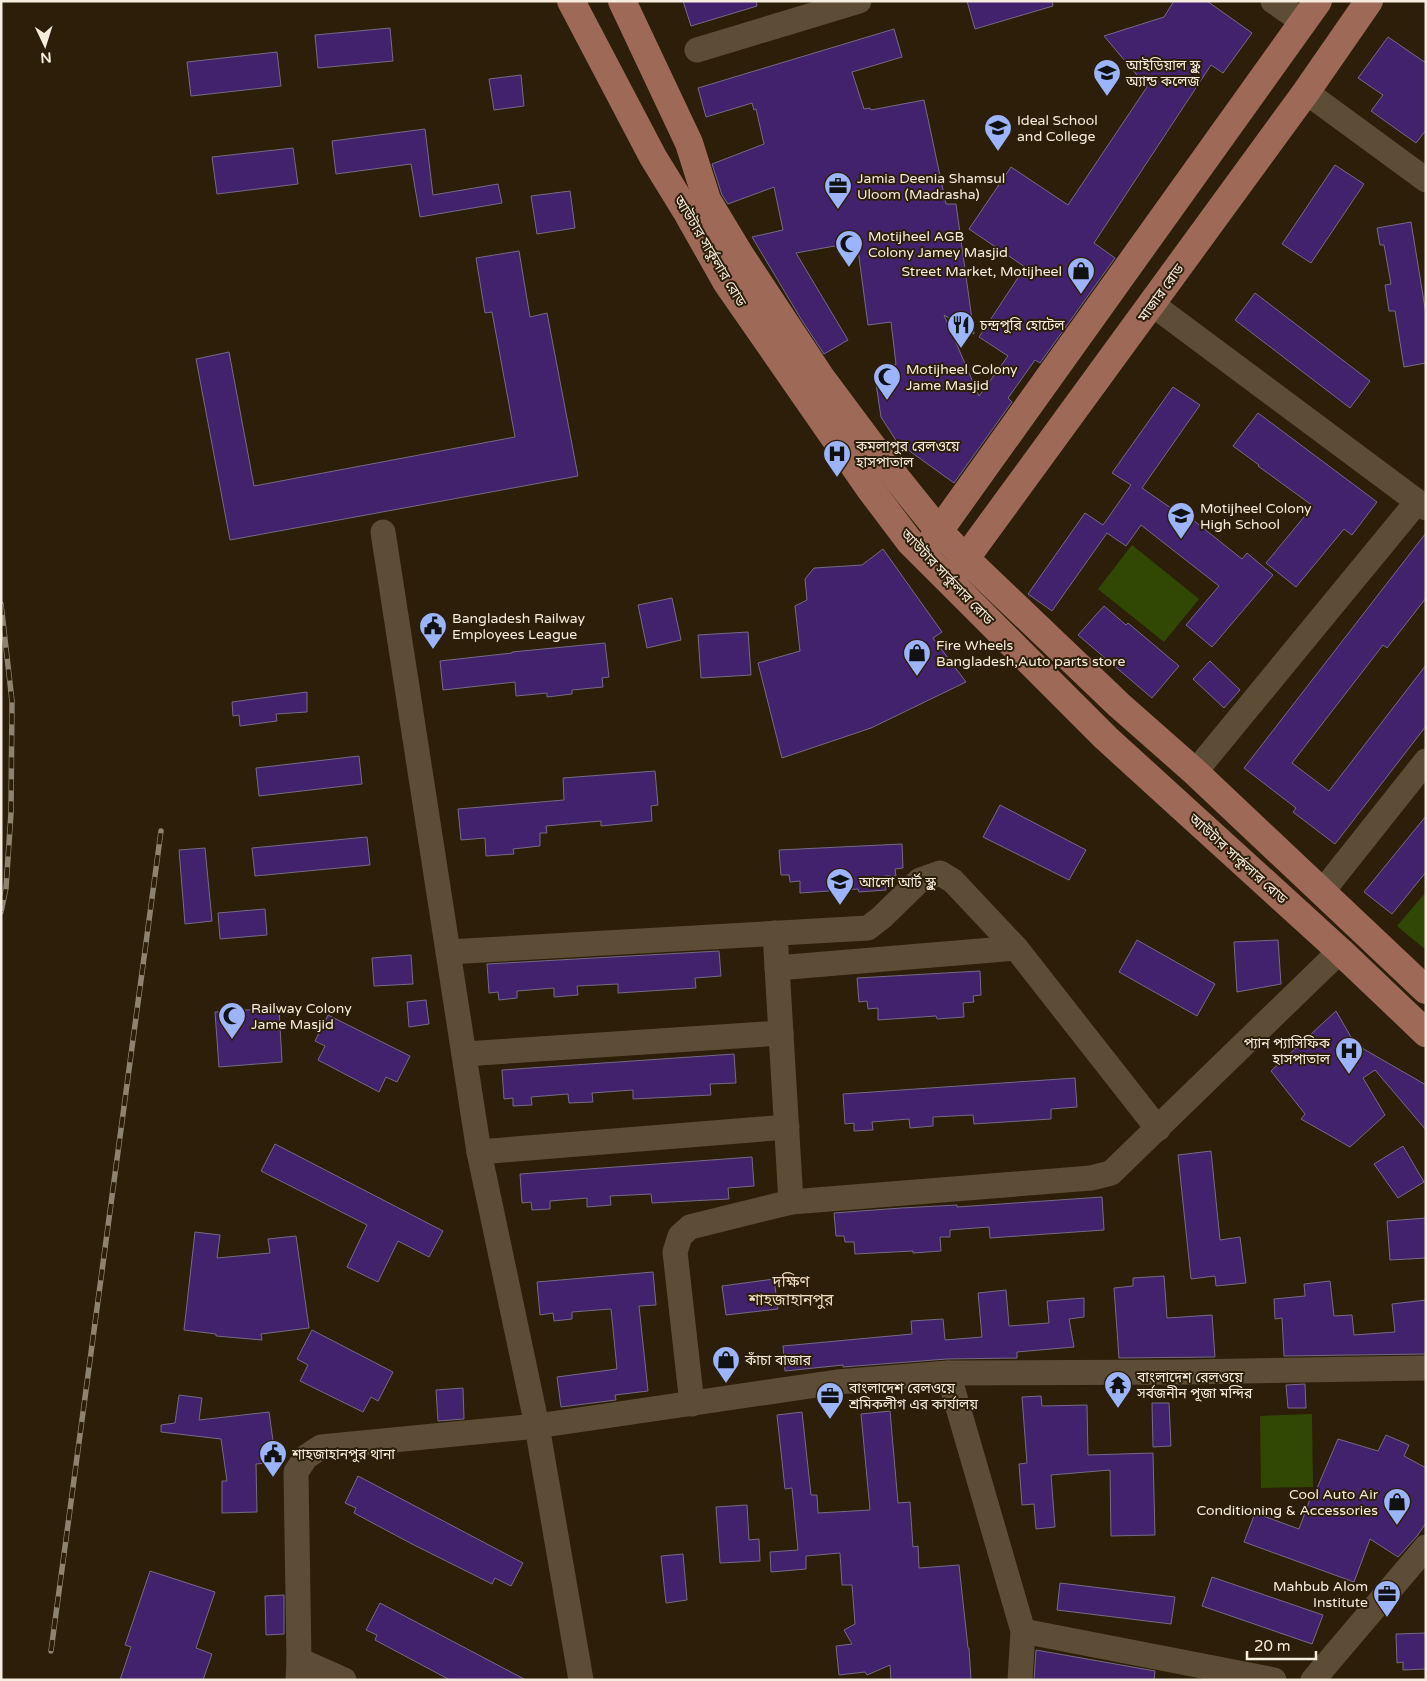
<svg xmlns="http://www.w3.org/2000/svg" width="1427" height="1681" font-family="'Varela Round','Noto Sans Bengali',sans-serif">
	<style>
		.green { fill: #314804 }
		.building { fill: #42226d; stroke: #736b85 }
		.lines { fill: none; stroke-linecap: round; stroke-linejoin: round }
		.minor { stroke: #5d4d36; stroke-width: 25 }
		.major { stroke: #9f6958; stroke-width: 28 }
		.rail-casing { stroke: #8e8270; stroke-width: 5.5 }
		.rail { stroke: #2c1e08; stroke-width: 4; stroke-dasharray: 11; stroke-linecap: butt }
		.labels { text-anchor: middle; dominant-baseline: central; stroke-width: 4; stroke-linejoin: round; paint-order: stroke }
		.poi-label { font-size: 14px; fill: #f6eddf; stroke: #2c1e08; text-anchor: start }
		.street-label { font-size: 14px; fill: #f6eddf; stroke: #2c1e08 }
		.quarter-label { font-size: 16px; fill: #ecd9be; stroke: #2c1e08 }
	</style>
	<rect width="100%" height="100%" fill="#2c1e08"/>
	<g class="green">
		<path d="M1132,545L1199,599L1164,642L1098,589Z"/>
		<path d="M1426,892V950L1397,926Z"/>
		<path d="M1312,1414L1313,1487L1261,1488L1260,1416Z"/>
	</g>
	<g class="building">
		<path d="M683,1H756L757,6L691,26Z"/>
		<path d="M967,1H1052L1053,6L975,29Z"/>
		<path d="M1174,1H1207L1252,33L1223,73L1211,65L1094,243L1115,258L1040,363L1035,360L1008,398L1012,402L954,483L897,442L881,417L875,377L896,364L891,322L868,325L857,242L796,253L848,340L824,354L801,319L752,237L783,230L774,187L728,204L722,195L712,164L764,144L756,109L754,110L752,103L706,117L698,88L894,29L902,57L852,72L864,109L870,108L871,110L924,100L946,204H956L974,334L944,315L979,396L1008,356L979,337L1025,267L969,229L1011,167L1068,205L1147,87L1104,36L1164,17Z"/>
		<path d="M390,28L393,61L318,68L315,35Z"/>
		<path d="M1388,37L1426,63V130L1416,143L1371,111L1383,95L1358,78Z"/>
		<path d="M277,52L281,86L191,96L187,62Z"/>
		<path d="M521,75L524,106L494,110L489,79Z"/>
		<path d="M425,129L433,195L498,184L502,203L420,217L411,164L336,174L332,141Z"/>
		<path d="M293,148L298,184L217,194L212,157Z"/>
		<path d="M1335,165L1364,184L1311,263L1282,244Z"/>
		<path d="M570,191L575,228L537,234L531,196Z"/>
		<path d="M1411,222L1426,314V363L1404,367L1395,311H1389L1385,285L1391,284L1384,245H1380L1377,228Z"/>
		<path d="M519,251L530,317L547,313L578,476L230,540L196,359L229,352L254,486L515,437L492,312L485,313L476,258Z"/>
		<path d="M1255,293L1370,381L1350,408L1235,320Z"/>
		<path d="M1173,387L1200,405L1142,488L1181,515L1183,512L1242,559L1247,553L1273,575L1212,647L1186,625L1219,586L1141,525L1126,546L1107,533L1052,611L1028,594L1085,513L1103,525L1131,485L1112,473Z"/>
		<path d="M1258,413L1377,502L1352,535L1344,529L1296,587L1266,563L1313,506L1258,466L1259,465L1233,446Z"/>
		<path d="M1426,533V598L1387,648L1383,645L1292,763L1329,791L1426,665V726L1335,844L1293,812L1296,808L1244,768Z"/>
		<path d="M883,549L942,632L933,638L966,682L871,728L782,758L758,663L800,651L795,606L807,600L805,579L814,568L862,565Z"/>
		<path d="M672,598L681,640L647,648L638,605Z"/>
		<path d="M1104,606L1126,625L1128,623L1179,666L1152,698L1078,635Z"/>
		<path d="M748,632L751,675L701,678L698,635Z"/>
		<path d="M605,643L609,677L602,678L603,687L572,690V694L547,697V693L516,696L515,682L443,690L440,661L512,653V652Z"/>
		<path d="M1210,661L1240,690L1224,708L1193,679Z"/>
		<path d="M307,692V712L276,714L277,721L240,726L239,715L233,716L232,702Z"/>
		<path d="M359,756L362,784L259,796L256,768Z"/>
		<path d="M655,771L658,805L651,806L652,821L601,826V821L546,826L547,833H540V846L513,849L514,854L486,856L485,838L461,840L458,809L564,800L563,778Z"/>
		<path d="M1000,805L1086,850L1069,880L983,837Z"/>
		<path d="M1426,816V872L1392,914L1364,892Z"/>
		<path d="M367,837L370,865L255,876L252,848Z"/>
		<path d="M902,844L903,868L895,869L896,876H885L886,890L859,892L858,889L800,893V881L790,882L789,875H781L779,850Z"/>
		<path d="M205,848L212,921L185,924L179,850Z"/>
		<path d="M265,909L267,935L220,939L218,913Z"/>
		<path d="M1137,940L1215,984L1197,1016L1119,972Z"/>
		<path d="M1278,940L1281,984L1237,992L1234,942Z"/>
		<path d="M719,951L721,976L695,978L696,988L618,993V984L577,986L578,995L554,997V988L517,991V998L499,1000L498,992L489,993L487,964Z"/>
		<path d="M411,955L413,984L374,986L372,958Z"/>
		<path d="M980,971L981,995L973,996L974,1002L963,1003L964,1017L937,1019L936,1016L878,1020V1008L868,1009L867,1001L859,1002L857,978Z"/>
		<path d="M426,1000L429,1024L409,1027L407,1002Z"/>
		<path d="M279,1008L282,1062L219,1067L215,1012Z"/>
		<path d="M1336,1011L1355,1044L1426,1085V1130L1375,1070L1363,1078L1385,1115L1350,1147L1301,1119L1305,1114L1271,1071Z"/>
		<path d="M328,1015L410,1056L397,1082L386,1077L379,1092L318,1060L325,1046L315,1041Z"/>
		<path d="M734,1054L736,1083L710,1084L711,1095L633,1099V1090L592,1093L593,1102L569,1103L568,1094L531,1097L532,1105L513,1106V1098L504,1099L502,1070Z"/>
		<path d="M1075,1078L1077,1107L1051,1109V1119L974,1124L973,1115L933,1117V1126L910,1128L909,1119L872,1122L873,1130L854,1131V1123L845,1124L843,1094Z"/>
		<path d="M275,1144L443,1231L429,1257L398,1241L378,1282L347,1267L367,1225L261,1171Z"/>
		<path d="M1403,1146L1424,1182L1398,1198L1374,1164Z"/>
		<path d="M1211,1151L1220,1240L1240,1237L1246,1283L1216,1286L1215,1276L1191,1279L1178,1155Z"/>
		<path d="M752,1157L754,1186L728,1188L729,1199L652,1203L651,1194L610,1196L611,1205L587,1207V1198L550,1201V1209L532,1210L531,1202L522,1203L520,1174Z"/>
		<path d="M1102,1197L1104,1230L990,1238L989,1227L950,1230V1237H940L941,1251L913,1253V1251L855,1254L854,1242H845L844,1236H836L834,1213L901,1208L957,1205V1207Z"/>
		<path d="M1426,1218V1258L1390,1260L1387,1221Z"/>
		<path d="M195,1232L220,1235L217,1258L270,1253L268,1239L296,1236L309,1328L261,1334L262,1340L216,1336V1334L184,1330Z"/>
		<path d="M653,1272L656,1305L639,1306L648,1391L615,1395L616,1400L561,1407L557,1377L617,1369L611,1309L572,1312V1319L554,1321L553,1313L540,1315L537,1282Z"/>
		<path d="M1164,1276L1167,1318L1212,1315L1215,1357L1119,1358L1114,1288L1133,1286V1278Z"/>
		<path d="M774,1279L778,1309L726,1315L722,1286Z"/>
		<path d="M1330,1281L1334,1316L1352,1315L1354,1335L1395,1332L1392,1304L1426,1300V1354L1284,1356L1282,1318L1275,1319L1274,1299L1305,1296L1304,1284Z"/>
		<path d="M1006,1290L1009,1326L1049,1323L1047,1301L1084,1298V1317L1069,1319L1074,1347L1017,1352V1358L947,1359L843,1367V1365L785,1371L783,1346L912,1334L911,1321L943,1319L945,1340L982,1337L978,1293Z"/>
		<path d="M312,1330L393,1372L378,1401L371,1397L363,1412L300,1381L308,1365L297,1359Z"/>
		<path d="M1305,1384L1306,1408H1288L1286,1385Z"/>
		<path d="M463,1388L464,1419L438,1421L436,1390Z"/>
		<path d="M179,1395L202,1398L199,1420L269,1412L276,1462L256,1464L257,1512L222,1513V1481H227L221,1439L161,1432V1425L175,1423Z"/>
		<path d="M1041,1396L1042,1406L1087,1405L1088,1455L1153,1453L1155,1535L1111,1536L1110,1470L1051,1475L1055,1527L1036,1529L1034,1504L1022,1505L1019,1464L1027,1463L1022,1397Z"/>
		<path d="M1152,1403H1169L1171,1446L1153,1447Z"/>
		<path d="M890,1411L898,1503L910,1502L913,1547L918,1546L919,1568L959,1565L968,1648H969L971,1680H891L890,1665L867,1675L865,1672L839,1675L836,1646L852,1644L844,1630L855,1624L852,1585H842L840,1553L806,1556V1569L771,1572L770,1552L798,1550L792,1488L785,1489L777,1415L802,1412L811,1495H817L818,1513L870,1510L861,1414Z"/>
		<path d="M1386,1435L1409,1445L1404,1456L1426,1468V1523L1417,1536L1398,1557L1370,1539L1354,1582L1244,1542L1255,1513L1299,1529L1310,1499L1312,1500L1338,1439L1378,1451Z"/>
		<path d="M358,1476L523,1563L511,1586L495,1578L492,1584L412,1544L354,1513L356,1508L345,1503Z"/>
		<path d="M747,1505L749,1540L759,1539L760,1561L720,1563L716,1507Z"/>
		<path d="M683,1554L687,1600L666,1603L661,1556Z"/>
		<path d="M150,1571L215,1592L196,1648L212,1654L203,1680H120L131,1647L125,1645Z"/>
		<path d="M1212,1577L1323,1615L1312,1644L1202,1606Z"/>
		<path d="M1060,1583L1175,1597L1171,1624L1057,1610Z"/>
		<path d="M284,1595V1634L266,1635L265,1596Z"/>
		<path d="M380,1603L526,1680H450L375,1640L377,1635L366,1630Z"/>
		<path d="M1426,1633V1669L1403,1670V1662L1397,1663L1396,1634Z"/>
		<path d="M1036,1650L1155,1671L1154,1680H1034Z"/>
	</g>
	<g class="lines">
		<g class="minor">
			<path d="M1273,1L1303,22"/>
			<path d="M697,50L859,1"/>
			<path d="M1306,92L1426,180"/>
			<path d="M1152,304L1426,508"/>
			<path d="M383,532L479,1152L537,1426L581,1680"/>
			<path d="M1195,772L1417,502"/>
			<path d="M1322,892L1426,761"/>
			<path d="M775,933L791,1202L1091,1178L1111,1173L1340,951"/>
			<path d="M448,952L868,928L882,917L920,880L940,873L953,881L1016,948L1158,1129"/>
			<path d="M777,968L1016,948"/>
			<path d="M464,1054L781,1033"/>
			<path d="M479,1152L787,1127"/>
			<path d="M948,1373L1023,1631L1020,1680"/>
			<path d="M692,1404L675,1252L680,1236L690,1227L791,1202"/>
			<path d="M1023,1631L1274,1680"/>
			<path d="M299,1660L344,1680"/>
			<path d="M298,1680L299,1660L296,1472L306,1457L321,1447L537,1426L837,1382L948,1373L1187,1372L1426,1368"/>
			<path d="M1313,1680L1426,1547"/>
		</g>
		<g class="major">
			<path d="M571,1L653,157L688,214L727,283L870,489L910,542L1106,738L1340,951L1426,1033"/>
			<path d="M622,1L689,143L707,200L739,253L820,376L890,470L939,531L966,559L1119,705L1195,772L1426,990"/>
			<path d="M929,545L1318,1"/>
			<path d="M955,573L1306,92L1369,1"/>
		</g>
		<defs>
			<g id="rail">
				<path d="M1,604L12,701L11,813L6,888L1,912"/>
				<path d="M51,1651L161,831"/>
			</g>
		</defs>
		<use href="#rail" class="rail-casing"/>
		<use href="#rail" class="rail"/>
	</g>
	<defs>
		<symbol id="school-pin" viewBox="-11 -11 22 30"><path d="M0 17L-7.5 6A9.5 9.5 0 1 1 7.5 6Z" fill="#9bb4fd" stroke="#2c1e08"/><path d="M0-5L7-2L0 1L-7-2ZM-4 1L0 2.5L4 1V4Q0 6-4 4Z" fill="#111"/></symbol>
		<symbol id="office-pin" viewBox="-11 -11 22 30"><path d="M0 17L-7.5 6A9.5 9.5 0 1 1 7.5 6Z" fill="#9bb4fd" stroke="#2c1e08"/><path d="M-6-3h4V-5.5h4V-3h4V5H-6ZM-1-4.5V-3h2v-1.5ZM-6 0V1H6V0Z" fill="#111"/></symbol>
		<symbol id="mosque-pin" viewBox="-11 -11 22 30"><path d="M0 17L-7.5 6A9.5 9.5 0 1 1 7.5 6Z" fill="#9bb4fd" stroke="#2c1e08"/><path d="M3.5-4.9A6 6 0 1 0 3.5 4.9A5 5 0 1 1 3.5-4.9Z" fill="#111"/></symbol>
		<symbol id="shop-pin" viewBox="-11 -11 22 30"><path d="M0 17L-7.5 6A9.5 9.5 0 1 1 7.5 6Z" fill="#9bb4fd" stroke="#2c1e08"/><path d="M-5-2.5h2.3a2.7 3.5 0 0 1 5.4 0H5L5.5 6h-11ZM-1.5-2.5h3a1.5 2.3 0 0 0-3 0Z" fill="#111"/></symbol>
		<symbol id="restaurant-pin" viewBox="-11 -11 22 30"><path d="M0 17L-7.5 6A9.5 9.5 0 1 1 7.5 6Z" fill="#9bb4fd" stroke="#2c1e08"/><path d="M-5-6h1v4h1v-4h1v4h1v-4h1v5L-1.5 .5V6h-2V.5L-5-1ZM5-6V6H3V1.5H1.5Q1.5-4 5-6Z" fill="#111"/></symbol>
		<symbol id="hospital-pin" viewBox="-11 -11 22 30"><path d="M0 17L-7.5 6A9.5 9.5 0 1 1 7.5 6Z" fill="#9bb4fd" stroke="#2c1e08"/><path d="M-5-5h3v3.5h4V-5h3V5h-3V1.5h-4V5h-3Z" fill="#111"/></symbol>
		<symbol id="civic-pin" viewBox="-11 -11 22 30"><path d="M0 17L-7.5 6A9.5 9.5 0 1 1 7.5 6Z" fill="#9bb4fd" stroke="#2c1e08"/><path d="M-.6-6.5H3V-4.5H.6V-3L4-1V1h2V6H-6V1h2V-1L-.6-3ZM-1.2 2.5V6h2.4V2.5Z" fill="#111"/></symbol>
		<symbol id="temple-pin" viewBox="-11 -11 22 30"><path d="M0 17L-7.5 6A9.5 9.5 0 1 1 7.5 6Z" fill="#9bb4fd" stroke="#2c1e08"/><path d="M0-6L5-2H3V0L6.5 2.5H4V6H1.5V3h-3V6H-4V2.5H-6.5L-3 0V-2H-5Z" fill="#111"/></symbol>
	</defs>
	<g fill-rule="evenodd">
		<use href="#school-pin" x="1091" y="57" width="32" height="43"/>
		<use href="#school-pin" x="982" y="112" width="32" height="43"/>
		<use href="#office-pin" x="822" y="170" width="32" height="43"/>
		<use href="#mosque-pin" x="833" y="228" width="32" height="43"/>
		<use href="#shop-pin" x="1065" y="255" width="32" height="43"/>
		<use href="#restaurant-pin" x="945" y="309" width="32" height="43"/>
		<use href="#mosque-pin" x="871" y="361" width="32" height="43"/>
		<use href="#hospital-pin" x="821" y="438" width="32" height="43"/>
		<use href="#school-pin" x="1165" y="500" width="32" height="43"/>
		<use href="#civic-pin" x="417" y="610" width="32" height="43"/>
		<use href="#shop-pin" x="901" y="637" width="32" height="43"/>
		<use href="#school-pin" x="824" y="866" width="32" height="43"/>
		<use href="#mosque-pin" x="216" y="1000" width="32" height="43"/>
		<use href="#hospital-pin" x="1333" y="1035" width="32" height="43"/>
		<use href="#shop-pin" x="710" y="1344" width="32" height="43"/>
		<use href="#temple-pin" x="1102" y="1369" width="32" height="43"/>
		<use href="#office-pin" x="814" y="1380" width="32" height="43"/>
		<use href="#civic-pin" x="257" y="1438" width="32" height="43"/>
		<use href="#shop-pin" x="1381" y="1486" width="32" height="43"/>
		<use href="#office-pin" x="1371" y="1578" width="32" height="43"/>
	</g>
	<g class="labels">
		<g class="poi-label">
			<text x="1126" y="65">আইডিয়াল স্কুল<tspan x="1126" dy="16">অ্যান্ড কলেজ</tspan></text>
			<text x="1017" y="120">Ideal School<tspan x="1017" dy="16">and College</tspan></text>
			<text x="857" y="178">Jamia Deenia Shamsul<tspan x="857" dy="16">Uloom (Madrasha)</tspan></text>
			<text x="868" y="236">Motijheel AGB<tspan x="868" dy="16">Colony Jamey Masjid</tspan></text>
			<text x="1062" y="271" text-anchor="end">Street Market, Motijheel</text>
			<text x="980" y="325">চন্দ্রপুরি হোটেল</text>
			<text x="906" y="369">Motijheel Colony<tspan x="906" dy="16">Jame Masjid</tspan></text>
			<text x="856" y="446">কমলাপুর রেলওয়ে<tspan x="856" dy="16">হাসপাতাল</tspan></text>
			<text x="1200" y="508">Motijheel Colony<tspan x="1200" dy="16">High School</tspan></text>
			<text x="452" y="618">Bangladesh Railway<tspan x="452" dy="16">Employees League</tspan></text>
			<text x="936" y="645">Fire Wheels<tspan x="936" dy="16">Bangladesh,Auto parts store</tspan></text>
			<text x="859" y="882">আলো আর্ট স্কুল</text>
			<text x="251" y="1008">Railway Colony<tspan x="251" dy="16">Jame Masjid</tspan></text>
			<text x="1330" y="1043" text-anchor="end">প্যান প্যাসিফিক<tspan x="1330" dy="16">হাসপাতাল</tspan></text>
			<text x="745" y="1360">কাঁচা বাজার</text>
			<text x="1137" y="1377">বাংলাদেশ রেলওয়ে<tspan x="1137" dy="16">সর্বজনীন পূজা মন্দির</tspan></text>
			<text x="849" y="1388">বাংলাদেশ রেলওয়ে<tspan x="849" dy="16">শ্রমিকলীগ এর কার্যালয়</tspan></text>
			<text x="292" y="1454">শাহজাহানপুর থানা</text>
			<text x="1378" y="1494" text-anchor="end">Cool Auto Air<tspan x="1378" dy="16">Conditioning &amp; Accessories</tspan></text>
			<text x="1368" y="1586" text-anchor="end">Mahbub Alom<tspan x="1368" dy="16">Institute</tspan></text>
		</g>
		<g class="street-label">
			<text transform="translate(710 251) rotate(59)">আউটার সার্কুলার রোড</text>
			<text transform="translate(1161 293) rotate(-54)">মাজার রোড</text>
			<text transform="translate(947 577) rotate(46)">আউটার সার্কুলার রোড</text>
			<text transform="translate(1238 859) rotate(42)">আউটার সার্কুলার রোড</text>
		</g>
		<g class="quarter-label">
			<text x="791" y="1282">দক্ষিণ<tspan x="791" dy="18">শাহজাহানপুর</tspan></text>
		</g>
	</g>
	<rect width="1427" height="1681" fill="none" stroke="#f6eddf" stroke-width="5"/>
	<g transform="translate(45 45) rotate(176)" stroke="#2c1e08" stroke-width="4" paint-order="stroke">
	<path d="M0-4L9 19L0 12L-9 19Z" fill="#f6eddf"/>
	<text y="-8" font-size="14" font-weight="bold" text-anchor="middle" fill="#f6eddf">N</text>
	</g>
	<path d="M1247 1651v8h69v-8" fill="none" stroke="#f6eddf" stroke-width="2.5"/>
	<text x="1254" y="1651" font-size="15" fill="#f6eddf" stroke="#2c1e08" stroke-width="4" paint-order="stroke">20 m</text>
</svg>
